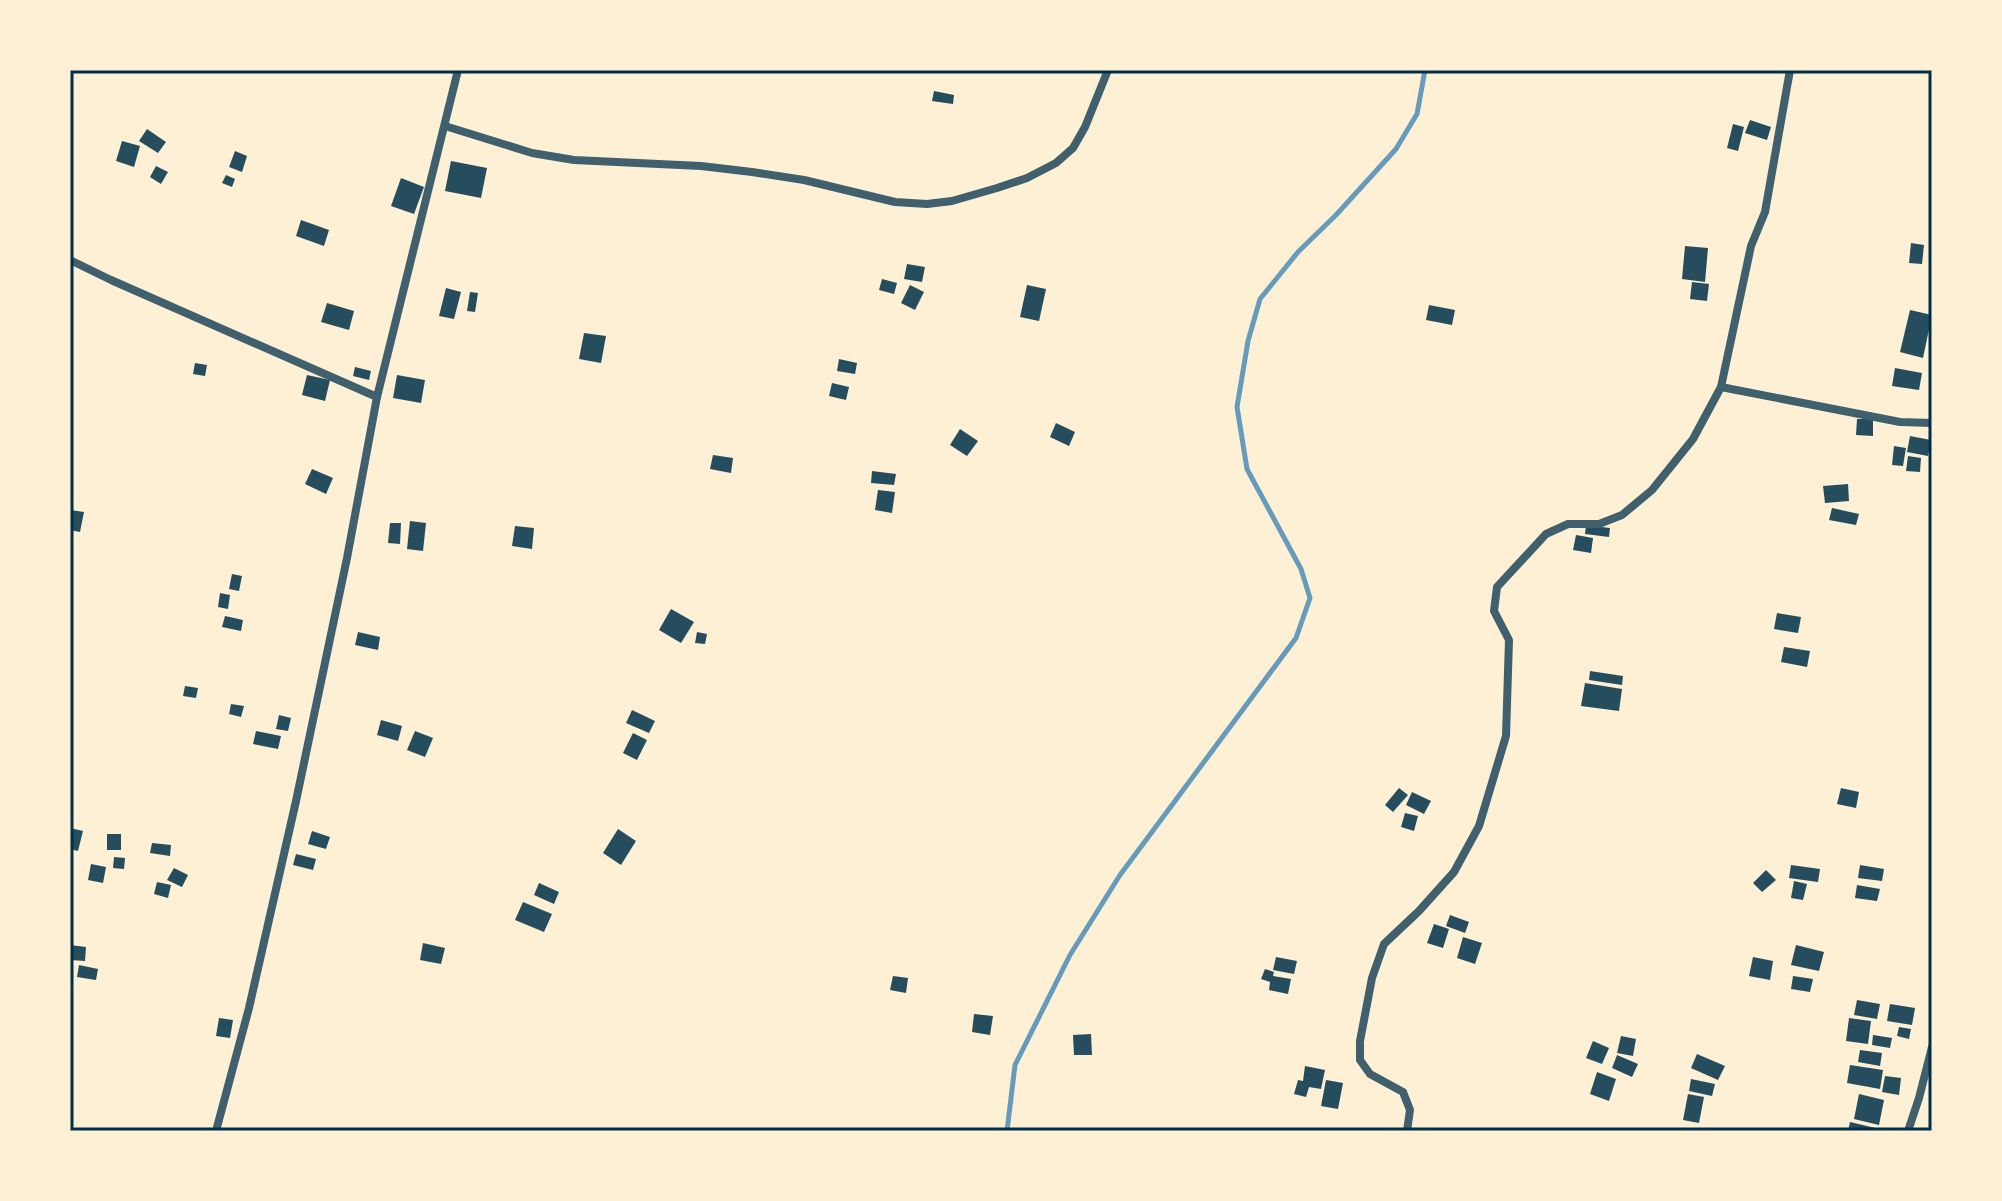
<svg xmlns="http://www.w3.org/2000/svg" width="2002" height="1201" font-family="Roboto,sans-serif">
	<style>
		.lines { fill: none; stroke-linecap: round; stroke-linejoin: round }
		.stream { stroke: #669bbc; stroke-width: 5 }
		.building { fill: #264d5e }
		.minor { stroke: #3f606c; stroke-width: 8 }
		.neatline { fill: none; stroke: #003049; stroke-width: 3 }
	</style>
	<rect width="100%" height="100%" fill="#fdf0d5"/>
	<g class="lines">
		<path class="stream" d="M1007,1131L1015,1065L1070,955L1120,875L1296,638L1310,598L1301,569L1247,469L1237,407L1248,341L1260,299L1298,252L1336,215L1396,149L1417,114L1425,70"/>
	</g>
	<g class="building">
		<path d="M934,91L954,95L953,104L932,101Z"/>
		<path d="M1750,120L1771,127L1767,140L1745,133Z"/>
		<path d="M1733,124L1744,127L1738,151L1727,148Z"/>
		<path d="M147,129L166,142L158,153L139,141Z"/>
		<path d="M122,141L140,146L134,167L116,161Z"/>
		<path d="M235,151L247,156L242,172L229,167Z"/>
		<path d="M451,161L487,168L481,198L445,191Z"/>
		<path d="M156,166L168,172L161,184L150,177Z"/>
		<path d="M226,175L235,179L232,187L222,183Z"/>
		<path d="M401,178L424,187L414,214L391,206Z"/>
		<path d="M301,220L329,230L324,246L296,236Z"/>
		<path d="M1911,243L1924,245L1922,264L1909,263Z"/>
		<path d="M1685,246L1708,248L1705,282L1682,279Z"/>
		<path d="M907,264L925,267L922,282L904,279Z"/>
		<path d="M882,279L897,283L894,294L879,290Z"/>
		<path d="M1692,282L1709,284L1707,301L1690,299Z"/>
		<path d="M910,285L924,292L915,310L901,303Z"/>
		<path d="M1027,285L1046,289L1039,321L1020,317Z"/>
		<path d="M446,288L461,292L454,319L439,316Z"/>
		<path d="M470,292L478,293L475,312L467,311Z"/>
		<path d="M327,303L354,311L349,330L321,322Z"/>
		<path d="M1429,305L1455,310L1452,325L1426,320Z"/>
		<path d="M1910,310L1932,315L1923,358L1900,352Z"/>
		<path d="M584,333L606,336L601,363L579,359Z"/>
		<path d="M839,359L857,363L855,374L837,371Z"/>
		<path d="M195,363L207,365L205,376L193,374Z"/>
		<path d="M355,367L371,371L369,380L353,376Z"/>
		<path d="M1895,368L1922,373L1919,390L1892,386Z"/>
		<path d="M307,375L330,380L325,401L302,395Z"/>
		<path d="M397,375L425,380L421,403L393,398Z"/>
		<path d="M832,383L849,387L846,400L829,396Z"/>
		<path d="M1857,419H1873V436L1856,435Z"/>
		<path d="M1056,423L1075,432L1069,446L1050,437Z"/>
		<path d="M960,429L978,441L967,456L950,445Z"/>
		<path d="M1910,436L1931,440L1928,456L1907,452Z"/>
		<path d="M1894,446L1906,448L1903,466L1892,465Z"/>
		<path d="M713,455L733,458L731,473L710,469Z"/>
		<path d="M1908,456L1921,458L1920,472L1906,471Z"/>
		<path d="M312,469L333,478L326,494L305,484Z"/>
		<path d="M872,471L896,474L894,485L871,483Z"/>
		<path d="M1848,484L1849,501L1825,503L1823,486Z"/>
		<path d="M878,490L895,492L892,513L875,510Z"/>
		<path d="M1832,508L1859,514L1856,525L1829,520Z"/>
		<path d="M70,510L84,512L80,532L70,530Z"/>
		<path d="M410,521L426,523L423,551L407,549Z"/>
		<path d="M390,523H401L400,544L388,543Z"/>
		<path d="M1586,525L1610,528L1609,537L1585,534Z"/>
		<path d="M515,526L534,528L532,549L512,546Z"/>
		<path d="M1576,535L1593,538L1591,553L1573,550Z"/>
		<path d="M232,574L242,576L239,591L229,589Z"/>
		<path d="M220,593L230,595L228,609L218,607Z"/>
		<path d="M671,609L694,622L681,643L659,630Z"/>
		<path d="M1777,613L1801,617L1798,633L1774,629Z"/>
		<path d="M225,616L243,620L241,631L222,627Z"/>
		<path d="M358,632L380,637L378,650L355,645Z"/>
		<path d="M697,632L707,634L705,644L695,643Z"/>
		<path d="M1784,647L1810,651L1807,667L1781,662Z"/>
		<path d="M1590,671L1623,676L1622,685L1589,680Z"/>
		<path d="M1585,683L1622,689L1619,711L1581,706Z"/>
		<path d="M185,686L198,688L196,698L183,696Z"/>
		<path d="M231,704L244,706L241,717L229,714Z"/>
		<path d="M632,710L655,721L649,733L626,723Z"/>
		<path d="M279,715L291,718L288,731L276,729Z"/>
		<path d="M381,720L402,726L398,741L377,735Z"/>
		<path d="M256,731L281,736L278,749L253,744Z"/>
		<path d="M415,731L433,738L425,757L407,750Z"/>
		<path d="M633,733L647,740L637,760L623,753Z"/>
		<path d="M1399,788L1408,795L1393,812L1385,805Z"/>
		<path d="M1841,788L1859,792L1856,808L1837,804Z"/>
		<path d="M1412,792L1431,801L1424,814L1406,805Z"/>
		<path d="M1405,813L1418,816L1414,831L1401,827Z"/>
		<path d="M70,828L83,831L78,851L70,849Z"/>
		<path d="M618,829L636,841L621,865L603,853Z"/>
		<path d="M312,831L330,837L326,849L308,844Z"/>
		<rect x="107" y="834" width="14" height="16"/>
		<path d="M152,843L171,845L170,856L150,853Z"/>
		<path d="M296,854L316,859L313,870L293,865Z"/>
		<path d="M114,857L125,858L124,869L113,868Z"/>
		<path d="M91,864L106,867L103,883L88,880Z"/>
		<path d="M1791,865L1820,869L1818,882L1789,878Z"/>
		<path d="M1860,865L1884,869L1882,881L1858,878Z"/>
		<path d="M174,868L188,875L182,887L167,880Z"/>
		<path d="M1766,870L1776,880L1762,892L1753,883Z"/>
		<path d="M1794,881L1807,884L1803,900L1791,898Z"/>
		<path d="M157,882L171,885L168,898L154,894Z"/>
		<path d="M539,883L559,892L554,904L534,895Z"/>
		<path d="M1857,885L1880,889L1877,901L1855,898Z"/>
		<path d="M523,902L552,914L544,932L515,920Z"/>
		<path d="M1450,915L1469,922L1465,933L1446,926Z"/>
		<path d="M1434,924L1449,929L1443,948L1427,943Z"/>
		<path d="M1463,937L1482,943L1475,964L1457,958Z"/>
		<path d="M423,943L445,948L441,964L420,960Z"/>
		<path d="M70,945L86,947L85,961L70,960Z"/>
		<path d="M1796,945L1824,952L1819,971L1791,965Z"/>
		<path d="M1276,957L1297,961L1294,974L1273,970Z"/>
		<path d="M1753,957L1773,961L1770,980L1749,976Z"/>
		<path d="M79,965L98,969L96,980L77,977Z"/>
		<path d="M1265,969L1274,972L1273,976L1291,979L1288,994L1269,990L1270,982L1261,979Z"/>
		<path d="M893,976L908,978L906,993L890,990Z"/>
		<path d="M1793,976L1813,979L1810,992L1791,989Z"/>
		<path d="M1857,1000L1880,1004L1877,1019L1854,1015Z"/>
		<path d="M1890,1004L1915,1008L1912,1025L1887,1021Z"/>
		<path d="M974,1014L993,1016L990,1035L972,1032Z"/>
		<path d="M219,1018L233,1020L230,1038L216,1036Z"/>
		<path d="M1849,1018L1871,1021L1868,1044L1846,1041Z"/>
		<path d="M1899,1027L1911,1029L1909,1039L1897,1036Z"/>
		<path d="M1091,1034L1092,1055H1074L1073,1035Z"/>
		<path d="M1873,1035L1892,1038L1890,1048L1872,1045Z"/>
		<path d="M1621,1036L1636,1039L1633,1056L1617,1053Z"/>
		<path d="M1593,1041L1609,1048L1602,1064L1586,1058Z"/>
		<path d="M1860,1050L1882,1053L1880,1066L1858,1062Z"/>
		<path d="M1697,1054L1725,1066L1718,1080L1691,1068Z"/>
		<path d="M1617,1055L1638,1064L1632,1077L1612,1068Z"/>
		<path d="M1850,1065L1883,1070L1880,1089L1847,1083Z"/>
		<path d="M1305,1066L1325,1070L1321,1089L1309,1087L1306,1097L1294,1094L1298,1080L1303,1081Z"/>
		<path d="M1597,1072L1616,1079L1609,1101L1590,1094Z"/>
		<path d="M1885,1076L1901,1078L1899,1095L1882,1092Z"/>
		<path d="M1691,1079L1715,1084L1712,1096L1689,1091Z"/>
		<path d="M1326,1080L1343,1083L1338,1109L1321,1106Z"/>
		<path d="M1688,1094L1704,1097L1699,1123L1683,1120Z"/>
		<path d="M1859,1094L1884,1100L1879,1125L1854,1119Z"/>
		<path d="M1850,1122L1884,1130V1131H1848Z"/>
	</g>
	<g class="lines">
		<g class="minor">
			<path d="M445,126L532,153L574,160L701,166L752,172L804,180L895,202L927,204L952,201L997,188L1027,178L1056,163L1073,148L1085,127L1108,70"/>
			<path d="M70,260L111,280L377,397"/>
			<path d="M1721,387L1900,422L1932,423"/>
			<path d="M216,1131L249,1008L296,801L347,558L377,397L458,70"/>
			<path d="M1407,1131L1410,1110L1403,1092L1370,1074L1360,1060V1041L1372,978L1384,944L1419,911L1454,872L1479,826L1506,736L1509,640L1494,611L1497,587L1546,534L1568,524H1599L1622,515L1652,490L1693,439L1721,387L1751,246L1765,212L1790,70"/>
			<path d="M1908,1131L1919,1098L1932,1047"/>
		</g>
	</g>
	<rect width="2002" height="1201" fill="none" stroke="#fdf0d5" stroke-width="144"/>
	<rect x="72" y="72" width="1858" height="1057" class="neatline"/>
</svg>
